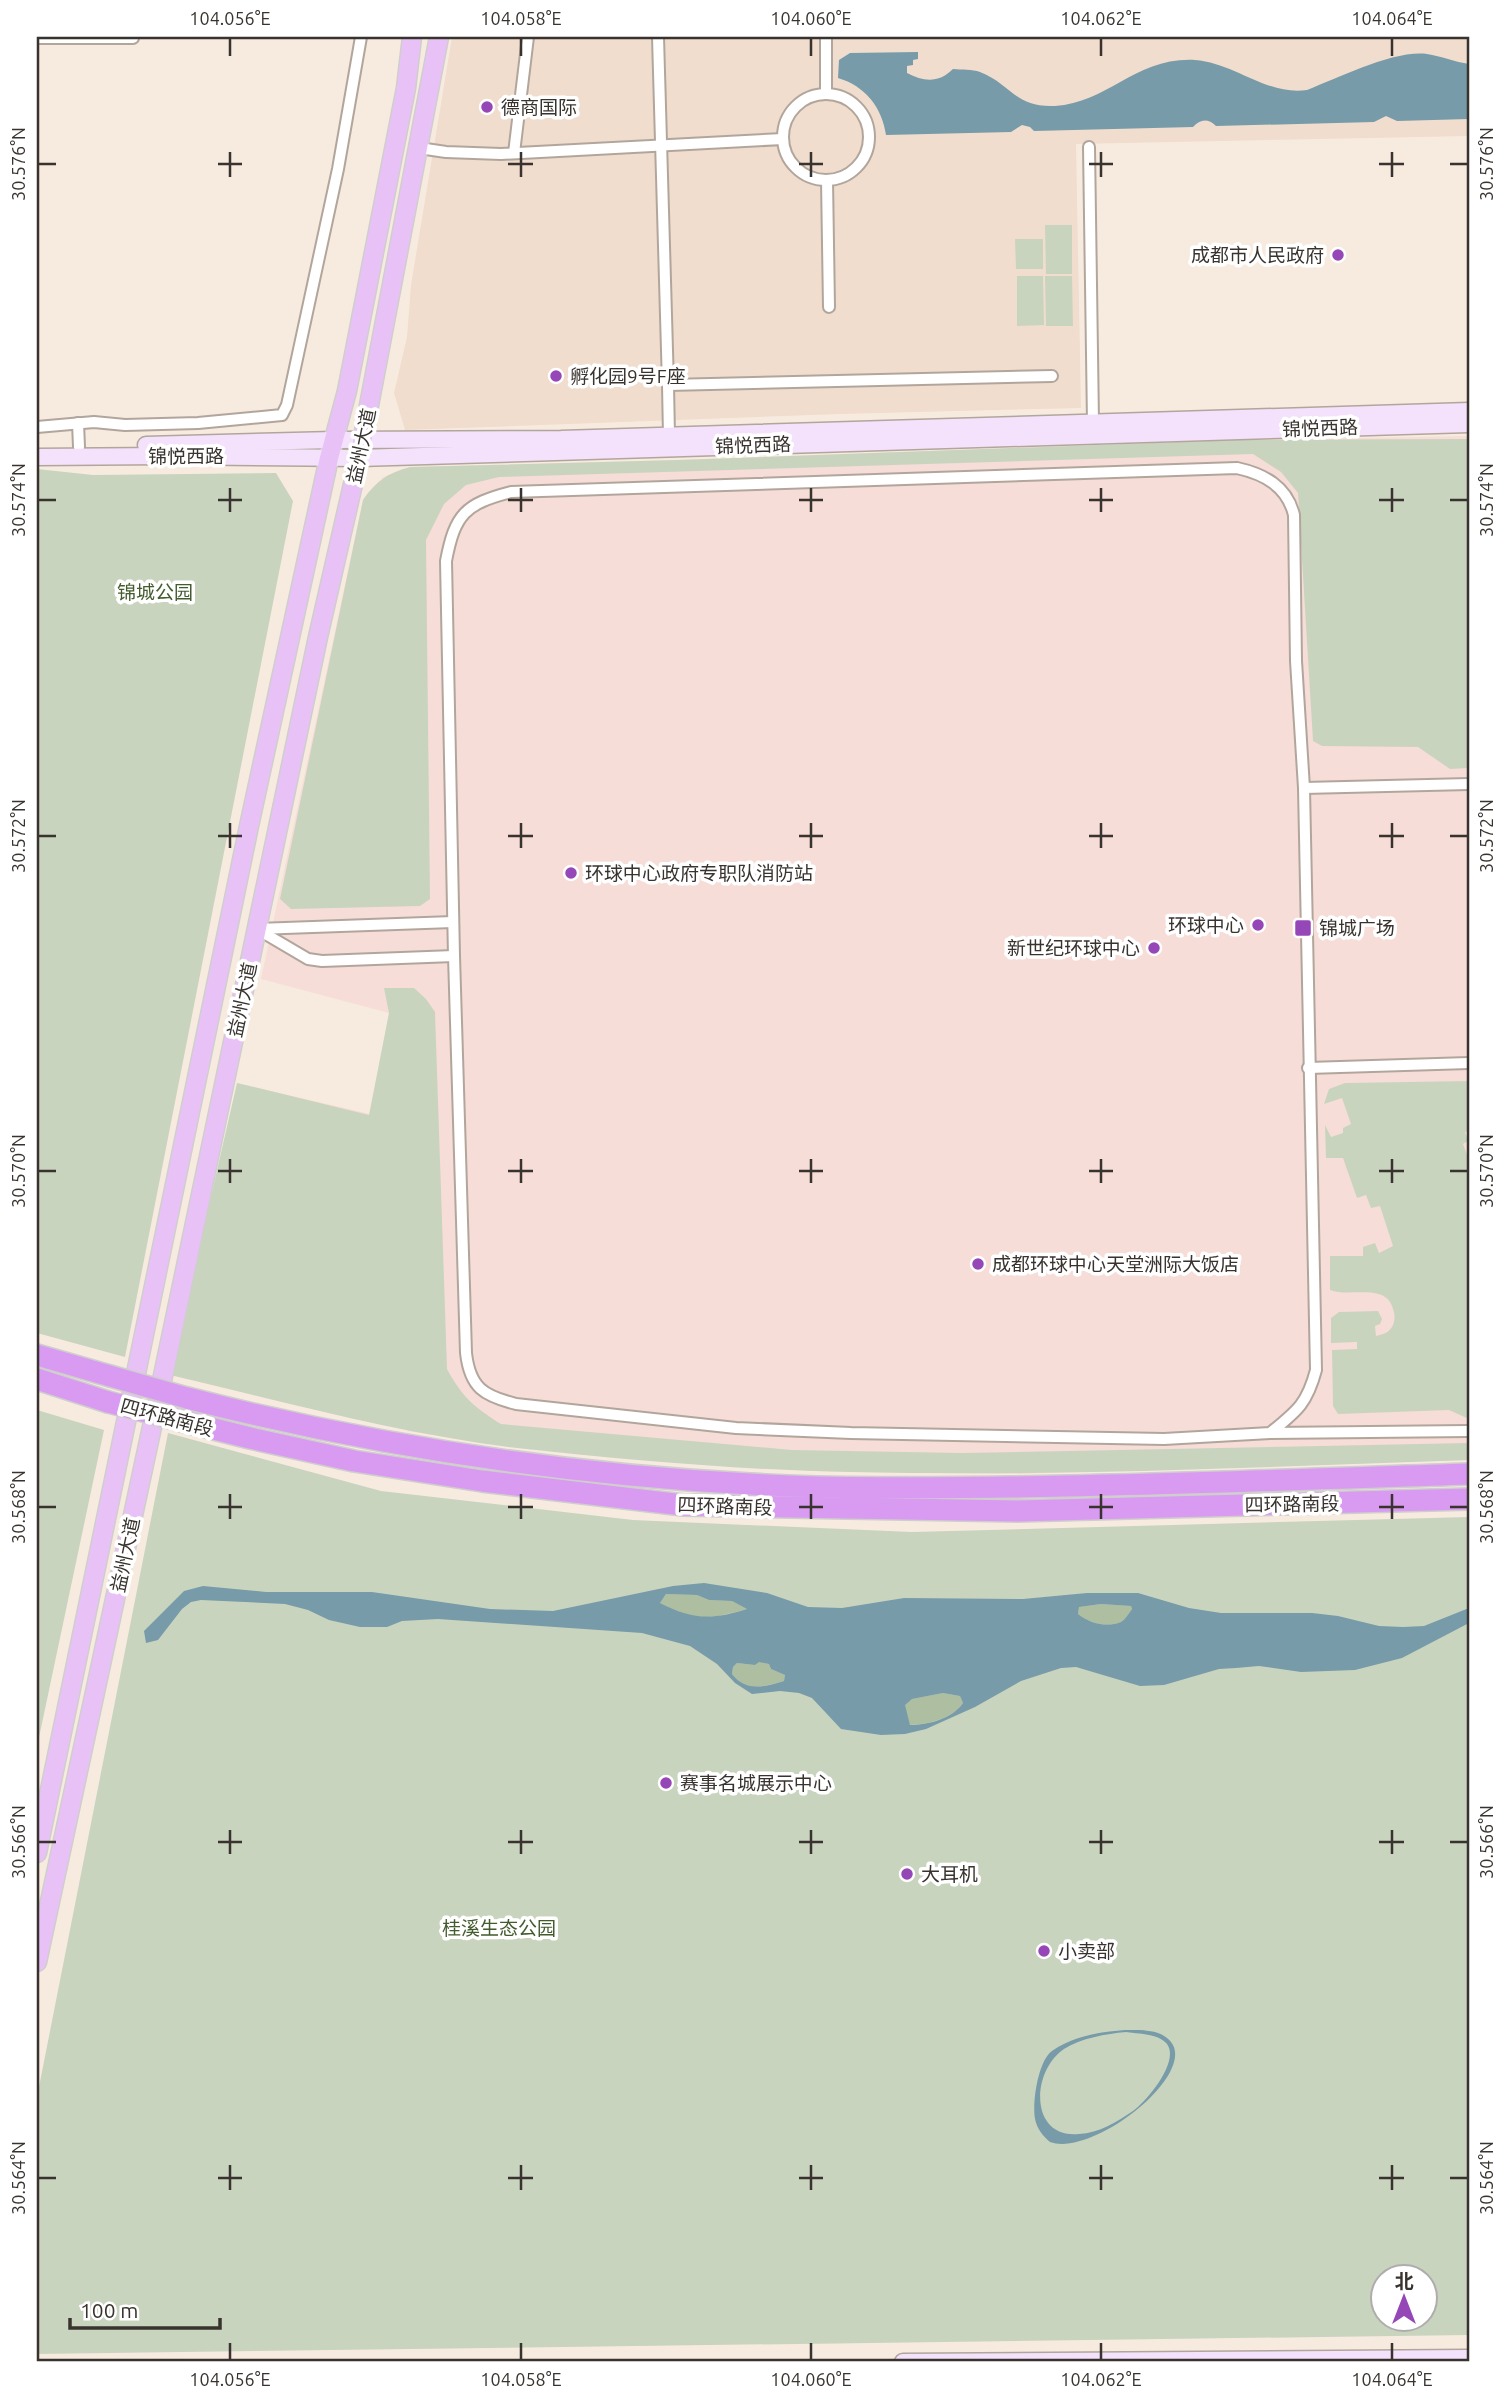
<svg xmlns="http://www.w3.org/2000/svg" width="1506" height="2399" font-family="Ubuntu,'Noto Sans SC',sans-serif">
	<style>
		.commercial { fill: #f7ddd7 }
		.built { fill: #f0ddcd }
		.green { fill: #c9d4bf; fill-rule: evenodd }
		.forest { fill: #aebea1 }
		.water { fill: #779ba8; fill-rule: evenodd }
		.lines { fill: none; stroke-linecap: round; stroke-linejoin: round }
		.street-casing { stroke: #b2a69c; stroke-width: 14 }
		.secondary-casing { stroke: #b2a69c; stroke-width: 19 }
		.primary-casing { stroke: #cfcecd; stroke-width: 21 }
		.highway-casing { stroke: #cfcecd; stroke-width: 24 }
		.street { stroke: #fff; stroke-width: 10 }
		.secondary { stroke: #f4e1fb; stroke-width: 16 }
		.primary { stroke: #e8c2f7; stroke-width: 18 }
		.highway { stroke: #d99af2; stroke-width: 21 }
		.highway-bridge-casing { stroke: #cfcecd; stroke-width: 24; stroke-linecap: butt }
		.highway-bridge { stroke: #d99af2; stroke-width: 21 }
		.ticks { fill: none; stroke: #38332f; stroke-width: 2.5 }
		.poi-dot { fill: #9647b7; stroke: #fff; stroke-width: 2.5 }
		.labels { text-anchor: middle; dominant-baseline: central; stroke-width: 7; stroke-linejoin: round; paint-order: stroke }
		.poi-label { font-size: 19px; fill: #38332f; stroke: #fff; text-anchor: start }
		.street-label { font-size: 19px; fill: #38332f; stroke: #fff }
		.park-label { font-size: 19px; fill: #445b2e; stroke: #fff }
		.neatline { fill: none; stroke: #38332f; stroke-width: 2.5 }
		.ticks-label { font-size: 18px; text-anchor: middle; fill: #38332f }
	</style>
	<rect width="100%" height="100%" fill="#f7ebe0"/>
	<path class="commercial" d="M1469,436V1460L1014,1474L849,1472L705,1465L515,1447L407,1431L237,1083L370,1114L389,1013L261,979L363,500L383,477L410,467L678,460L1236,440Z"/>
	<path class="built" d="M452,37H1469V136L1076,144L1081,408L840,414L405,430L394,393L407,337L411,285Z"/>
	<g class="green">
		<path d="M1045,225H1072V274H1046Z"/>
		<path d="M1015,239H1043V269H1016Z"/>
		<path d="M1017,276H1043L1044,325L1017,326Z"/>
		<path d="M1045,276H1072L1073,326H1046Z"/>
		<path d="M1469,439V768L1450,769L1418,747L1322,746L1313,741L1298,493L1281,472L1253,454L499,477L466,485L444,504L426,540L430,899L420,906L291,909L280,899L363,500C376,481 388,473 410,467L678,460L1236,440Z"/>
		<path d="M37,469L93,475L276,473L293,501L125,1357L37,1333Z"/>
		<path d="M384,988H414L426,999L435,1012L447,1369C463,1398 474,1407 501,1424L792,1450L962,1453L1469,1443V1460C1263,1467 1057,1477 851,1472C740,1470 628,1460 517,1448C400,1434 285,1402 170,1375L237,1083L369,1115L389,1013Z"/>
		<path d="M1469,1081V1131L1465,1132L1468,1141L1463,1144L1469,1160V1419L1449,1410L1338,1414L1333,1406L1332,1350L1357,1349V1342L1331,1343V1318L1339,1312L1378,1311L1382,1319L1380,1324L1375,1326L1376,1336C1384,1334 1389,1333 1393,1325C1395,1319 1395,1314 1393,1309C1386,1282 1350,1298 1330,1290V1256H1363V1247L1375,1243L1379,1253L1393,1246L1380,1206L1371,1208L1366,1195L1357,1198L1343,1158H1326L1325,1125L1331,1137L1343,1133V1128L1351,1124L1342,1098L1324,1104L1329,1089L1345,1083Z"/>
		<path d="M37,1410L104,1430L37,1747Z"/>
		<path d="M168,1433L381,1491L633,1520L912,1532L1469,1517V2335L37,2354V2097ZM1384,2276H1426V2318H1384Z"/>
	</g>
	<g class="forest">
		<path d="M666,1594L697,1595L709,1600L732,1601L747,1609C709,1619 697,1622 660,1603Z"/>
		<path d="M1101,1604L1131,1606L1132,1609C1129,1613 1125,1620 1121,1622C1106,1628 1089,1623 1078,1614L1079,1607Z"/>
		<path d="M759,1661L769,1664L771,1669L785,1675L784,1681C763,1687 746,1692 732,1674L733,1667L737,1663L755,1665Z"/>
		<path d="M943,1693L960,1696L963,1703C952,1719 928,1724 910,1725L904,1705L912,1699Z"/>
	</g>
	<g class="water">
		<path d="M918,52V59L913,60V65L907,66V73C924,82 939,83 953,69C962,70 972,69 980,72C1011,84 1015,108 1055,106C1108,103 1136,57 1195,60C1235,63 1267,96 1307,90C1339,78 1393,50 1427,54C1441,56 1455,62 1469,64V119L1397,121L1386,116L1374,122L1216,126C1208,118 1200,119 1193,127L1034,131L1030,127L1022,125L1011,132L886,135C882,107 865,86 838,78L839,60L850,53Z"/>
		<path d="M704,1583L767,1593L808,1607L842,1608L904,1598L1023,1599L1087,1593H1138L1189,1608L1221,1613H1312L1338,1616L1379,1626L1403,1627L1424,1626L1469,1608V1623L1402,1658L1355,1670L1301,1672L1259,1666L1236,1668L1219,1669L1164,1685L1140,1686L1076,1667L1061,1668L1021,1681L975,1707L926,1729L905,1734L881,1735L841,1729L812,1698L799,1693L780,1691L752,1694L735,1683L717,1664L690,1646L642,1633L438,1619L402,1621L387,1627H360L329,1620L308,1610L285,1604L201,1600L191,1602L182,1609L158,1640L146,1643L144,1631L184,1591L203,1586L266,1592H372L490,1609L553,1611L673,1586ZM666,1594L697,1595L709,1600L732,1601L747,1609C712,1620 693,1620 660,1603ZM1101,1604L1131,1606L1132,1609C1129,1613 1125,1620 1121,1622C1106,1628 1089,1623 1078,1614L1079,1607ZM759,1662L769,1664L771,1669L785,1675L784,1681C764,1687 746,1692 732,1674L733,1667L737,1663L755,1665ZM943,1693L960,1696L963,1703C952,1719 928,1725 910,1725L905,1705L912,1699Z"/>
		<path d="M1125,2030C1139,2030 1156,2029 1167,2038C1206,2068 1095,2158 1050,2142C1043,2136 1037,2129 1035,2119C1032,2103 1038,2061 1052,2051C1073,2036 1100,2032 1125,2030ZM1126,2032C1138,2034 1158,2033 1167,2044C1180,2061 1147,2101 1133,2111C1117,2122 1099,2133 1079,2134C1029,2139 1031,2071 1064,2049C1081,2038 1106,2034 1126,2032Z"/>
	</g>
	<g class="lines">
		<defs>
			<g id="street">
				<path d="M658,37L668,385L1052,376"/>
				<path d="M826,37V94"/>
				<path d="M37,38H133"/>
				<circle cx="826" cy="137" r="43"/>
				<path d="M1089,147L1093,422"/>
				<path d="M419,148L446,152L501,154L783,139"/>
				<path d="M514,153L528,37"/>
				<path d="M827,180L829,307"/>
				<path d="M668,385L669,436"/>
				<path d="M78,423L79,447"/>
				<path d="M37,427L94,422L125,425L198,423L282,415L287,405L338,169L361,37"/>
				<path d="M1304,788L1469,784"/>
				<path d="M257,929L308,959L322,961L454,956"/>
				<path d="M257,929L453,922"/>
				<path d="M1308,1068L1469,1063"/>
				<path d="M1270,1433C1297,1411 1307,1404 1316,1370L1304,788L1296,661L1294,515C1287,486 1264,474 1237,468L511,492C465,504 455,514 446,561L454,956L466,1353C470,1388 484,1396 516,1404L736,1428L851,1433L1164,1439L1270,1433L1469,1431"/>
			</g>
			<g id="secondary">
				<path d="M146,445L333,440L561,439L1469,411"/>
				<path d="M37,457L163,456L359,458L1469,424"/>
				<path d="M903,2362L1469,2358"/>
			</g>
			<g id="primary">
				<path d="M37,1853L249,826L329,458L347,391L406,88L412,37"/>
				<path d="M37,1962L164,1371L318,637L359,458L439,37"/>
			</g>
			<g id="highway">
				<path d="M37,1355L110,1376"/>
				<path d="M37,1379L108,1402"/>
				<path d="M187,1398C371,1445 561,1474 750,1484C836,1489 923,1488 1009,1487C1163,1485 1316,1479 1469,1474"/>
				<path d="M182,1421L250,1438L354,1461L482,1481L683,1505L1018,1511L1469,1499"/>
			</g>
		</defs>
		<use href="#street" class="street-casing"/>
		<use href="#secondary" class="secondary-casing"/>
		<use href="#primary" class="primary-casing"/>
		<use href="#highway" class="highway-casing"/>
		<use href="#street" class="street"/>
		<use href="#secondary" class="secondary"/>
		<use href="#primary" class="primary"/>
		<use href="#highway" class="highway"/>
		<defs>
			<g id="highway-bridge">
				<path d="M110,1376L187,1398"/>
				<path d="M108,1402L182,1421"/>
			</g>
		</defs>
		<use href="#highway-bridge" class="highway-bridge-casing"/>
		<use href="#highway-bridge" class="highway-bridge"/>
	</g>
	<path class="ticks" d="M230,38V56M521,38V56M811,38V56M1101,38V56M1392,38V56M230,152V177M521,152V177M811,152V177M1101,152V177M1392,152V177M38,164H56M218,164H242M508,164H533M799,164H823M1089,164H1113M1379,164H1404M1450,164H1468M230,488V512M521,488V512M811,488V512M1101,488V512M1392,488V512M38,500H56M218,500H242M508,500H533M799,500H823M1089,500H1113M1379,500H1404M1450,500H1468M230,823V848M521,823V848M811,823V848M1101,823V848M1392,823V848M38,836H56M218,836H242M508,836H533M799,836H823M1089,836H1113M1379,836H1404M1450,836H1468M230,1159V1183M521,1159V1183M811,1159V1183M1101,1159V1183M1392,1159V1183M38,1171H56M218,1171H242M508,1171H533M799,1171H823M1089,1171H1113M1379,1171H1404M1450,1171H1468M230,1494V1519M521,1494V1519M811,1494V1519M1101,1494V1519M1392,1494V1519M38,1507H56M218,1507H242M508,1507H533M799,1507H823M1089,1507H1113M1379,1507H1404M1450,1507H1468M230,1830V1854M521,1830V1854M811,1830V1854M1101,1830V1854M1392,1830V1854M38,1842H56M218,1842H242M508,1842H533M799,1842H823M1089,1842H1113M1379,1842H1404M1450,1842H1468M230,2165V2190M521,2165V2190M811,2165V2190M1101,2165V2190M1392,2165V2190M38,2178H56M218,2178H242M508,2178H533M799,2178H823M1089,2178H1113M1379,2178H1404M1450,2178H1468M230,2343V2360M521,2343V2360M811,2343V2360M1101,2343V2360M1392,2343V2360"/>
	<g class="poi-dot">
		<circle cx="487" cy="107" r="7"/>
		<circle cx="1338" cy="255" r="7"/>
		<circle cx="556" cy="376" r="7"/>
		<circle cx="571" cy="873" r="7"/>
		<circle cx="1258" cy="925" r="7"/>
		<rect x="1294" y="919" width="18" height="18" rx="3.5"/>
		<circle cx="1154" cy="948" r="7"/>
		<circle cx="978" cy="1264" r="7"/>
		<circle cx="666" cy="1783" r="7"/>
		<circle cx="907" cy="1874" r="7"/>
		<circle cx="1044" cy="1951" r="7"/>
	</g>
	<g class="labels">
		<g class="poi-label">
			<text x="501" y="107">德商国际</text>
			<text x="1324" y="255" text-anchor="end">成都市人民政府</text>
			<text x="570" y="376">孵化园9号F座</text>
			<text x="585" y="873">环球中心政府专职队消防站</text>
			<text x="1244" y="925" text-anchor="end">环球中心</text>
			<text x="1319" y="928">锦城广场</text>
			<text x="1140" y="948" text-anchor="end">新世纪环球中心</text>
			<text x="992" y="1264">成都环球中心天堂洲际大饭店</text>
			<text x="680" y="1783">赛事名城展示中心</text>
			<text x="921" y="1874">大耳机</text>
			<text x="1058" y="1951">小卖部</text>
		</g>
		<g class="street-label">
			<text transform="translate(1320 428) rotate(-2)">锦悦西路</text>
			<text transform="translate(753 445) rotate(-2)">锦悦西路</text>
			<text transform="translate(361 446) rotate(-78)">益州大道</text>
			<text x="186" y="456">锦悦西路</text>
			<text transform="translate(242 1000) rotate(-78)">益州大道</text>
			<text transform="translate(167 1417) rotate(15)">四环路南段</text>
			<text transform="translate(1292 1504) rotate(-1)">四环路南段</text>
			<text transform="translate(725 1506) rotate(2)">四环路南段</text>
			<text transform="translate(125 1555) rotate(-78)">益州大道</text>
		</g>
		<g class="park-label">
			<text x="155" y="592">锦城公园</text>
			<text x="499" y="1928">桂溪生态公园</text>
		</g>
	</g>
	<rect width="1506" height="2399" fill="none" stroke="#ffffff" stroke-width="77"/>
	<g transform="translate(1404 2298)"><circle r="33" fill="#ffffff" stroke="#afadac" stroke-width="2"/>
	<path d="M0-5L12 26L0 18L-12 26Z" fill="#9647b7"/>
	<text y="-10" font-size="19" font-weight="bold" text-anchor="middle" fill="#38332f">北</text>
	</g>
	<path d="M70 2318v10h150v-10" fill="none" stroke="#38332f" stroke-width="3.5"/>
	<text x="80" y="2318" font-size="21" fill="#38332f" stroke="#ffffff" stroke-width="5" paint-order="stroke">100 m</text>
	<rect x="38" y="38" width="1430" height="2322" class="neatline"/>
	<g class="ticks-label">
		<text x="230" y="25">104.056°E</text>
		<text x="521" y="25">104.058°E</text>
		<text x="811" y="25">104.060°E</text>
		<text x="1101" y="25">104.062°E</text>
		<text x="1392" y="25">104.064°E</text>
		<text transform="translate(19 164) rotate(-90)" y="6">30.576°N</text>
		<text transform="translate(1487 164) rotate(-90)" y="6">30.576°N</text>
		<text transform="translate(19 500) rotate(-90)" y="6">30.574°N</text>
		<text transform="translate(1487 500) rotate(-90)" y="6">30.574°N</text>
		<text transform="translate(19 836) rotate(-90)" y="6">30.572°N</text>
		<text transform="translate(1487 836) rotate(-90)" y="6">30.572°N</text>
		<text transform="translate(19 1171) rotate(-90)" y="6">30.570°N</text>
		<text transform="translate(1487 1171) rotate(-90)" y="6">30.570°N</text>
		<text transform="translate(19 1507) rotate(-90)" y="6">30.568°N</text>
		<text transform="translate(1487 1507) rotate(-90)" y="6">30.568°N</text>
		<text transform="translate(19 1842) rotate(-90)" y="6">30.566°N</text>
		<text transform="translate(1487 1842) rotate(-90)" y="6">30.566°N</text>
		<text transform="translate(19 2178) rotate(-90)" y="6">30.564°N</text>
		<text transform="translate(1487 2178) rotate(-90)" y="6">30.564°N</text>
		<text x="230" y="2386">104.056°E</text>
		<text x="521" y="2386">104.058°E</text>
		<text x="811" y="2386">104.060°E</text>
		<text x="1101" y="2386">104.062°E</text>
		<text x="1392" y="2386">104.064°E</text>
	</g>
</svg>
